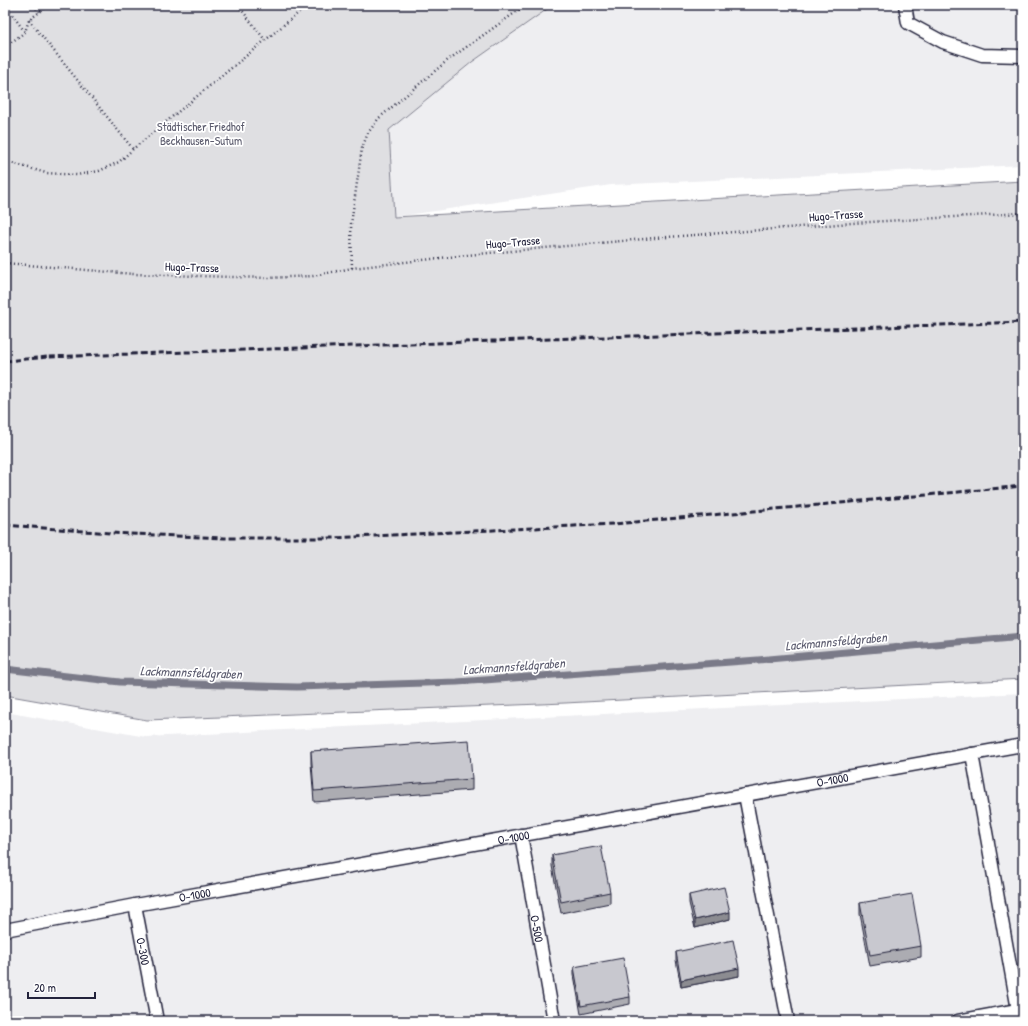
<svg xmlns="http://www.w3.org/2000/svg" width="1028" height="1026" font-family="'Patrick Hand',sans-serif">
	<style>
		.built { fill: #eeeef1 }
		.green { fill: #dfdfe2; stroke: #80808e }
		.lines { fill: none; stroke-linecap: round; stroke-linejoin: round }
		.stream { stroke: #7a7a88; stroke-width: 7 }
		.service-casing { stroke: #22223b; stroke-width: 15 }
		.path { stroke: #22223b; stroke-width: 2.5; stroke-dasharray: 1 3; stroke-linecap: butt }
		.service { stroke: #fff; stroke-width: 12 }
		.rail { stroke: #22223b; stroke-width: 3; stroke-dasharray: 6 3; stroke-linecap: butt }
		.wall { fill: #acacb2; stroke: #22223b }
		.shaded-wall { fill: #8c8c91; stroke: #22223b }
		.building { fill: #c8c8cf; stroke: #22223b }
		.labels { text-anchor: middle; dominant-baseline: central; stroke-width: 3.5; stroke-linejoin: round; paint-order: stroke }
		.park-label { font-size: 12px; fill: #5b5b6d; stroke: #fff }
		.street-label { font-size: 12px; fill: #22223b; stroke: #fff }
		.water-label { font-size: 13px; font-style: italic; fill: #5c5c6f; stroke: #fff }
	</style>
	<rect width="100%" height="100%" fill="#fff"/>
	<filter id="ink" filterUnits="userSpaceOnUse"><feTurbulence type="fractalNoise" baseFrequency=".025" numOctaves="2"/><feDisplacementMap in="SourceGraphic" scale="8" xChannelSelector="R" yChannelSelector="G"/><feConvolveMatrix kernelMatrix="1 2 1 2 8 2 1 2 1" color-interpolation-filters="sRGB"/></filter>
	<g filter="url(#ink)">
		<g class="built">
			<path d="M553,5H1023V165L611,185L394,217L389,130L472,62Z"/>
			<path d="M1023,693V1021H5V712L146,737Z"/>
		</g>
		<path class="green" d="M5,5H553L472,62L389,130L394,217L1023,181V679L565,703L147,720L5,695Z"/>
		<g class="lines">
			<path class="stream" d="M5,669L120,682L297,687L457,682L758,660L1023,636"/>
			<defs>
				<g id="service">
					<path d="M905,5L908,23L943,42L982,55L1023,56"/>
					<path d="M972,754L1020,1021"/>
					<path d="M745,795L788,1021"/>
					<path id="s1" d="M521,835L554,1021"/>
					<path id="s2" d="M135,905L157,1021"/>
					<path id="s3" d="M5,930L135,905L1023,745"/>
					<path d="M958,1021L1023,1009"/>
				</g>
			</defs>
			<use href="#service" class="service-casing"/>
			<g class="path">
				<path d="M5,5L25,32"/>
				<path d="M34,5L39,12"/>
				<path d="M238,5L265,40"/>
				<path d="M29,20L133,149"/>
				<path d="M5,47L25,32L29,20L49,5"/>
				<path d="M5,161L46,173L77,175L99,171L119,162L133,149L308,5"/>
				<path d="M5,263L133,274L267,278L313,276L352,268L467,255L655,238L852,223L1023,213"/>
				<path d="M352,268L351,224L362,148L368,133L379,118L448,60L526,5"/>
			</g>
			<use href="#service" class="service"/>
			<g class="rail">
				<path d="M5,361L48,357L1023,322"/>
				<path d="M5,525L110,533L224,538H333L614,524L1023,486"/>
			</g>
		</g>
		<g class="wall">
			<path d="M311,751L472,779V790L314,802L311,763Z"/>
			<path d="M552,855L610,892V903L561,913L552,866Z"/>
			<path d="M689,895L730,919L695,928L689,903Z"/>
			<path d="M860,903L921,946V957L870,966L860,914Z"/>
			<path d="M676,952L739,976L681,987L676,960Z"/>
			<path d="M574,967L630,997V1004L581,1014L574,975Z"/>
		</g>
		<g class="shaded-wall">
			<path d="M730,912V919L695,928V920Z"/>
			<path d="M739,968V976L681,987V980Z"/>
		</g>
		<g class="building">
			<path d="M469,740L472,779L314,791L311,751Z"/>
			<path d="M601,846L610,892L561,902L552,855Z"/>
			<path d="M724,887L730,912L695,920L689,895Z"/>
			<path d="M912,894L921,946L870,955L860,903Z"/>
			<path d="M733,940L739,968L681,980L676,952Z"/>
			<path d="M623,958L630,997L581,1006L574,967Z"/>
		</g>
	</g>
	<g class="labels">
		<g class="park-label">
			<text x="201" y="126">Städtischer Friedhof<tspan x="201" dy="14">Beckhausen-Sutum</tspan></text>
		</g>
		<g class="street-label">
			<text transform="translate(836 215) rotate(-4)">Hugo-Trasse</text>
			<text transform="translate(513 242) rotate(-5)">Hugo-Trasse</text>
			<text transform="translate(192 267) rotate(2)">Hugo-Trasse</text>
			<text stroke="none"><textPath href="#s3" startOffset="841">O-1000</textPath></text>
			<text stroke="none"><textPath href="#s3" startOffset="517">O-1000</textPath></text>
			<text stroke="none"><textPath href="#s3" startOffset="193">O-1000</textPath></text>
			<text stroke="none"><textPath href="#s1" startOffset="95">O-500</textPath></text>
			<text stroke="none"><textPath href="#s2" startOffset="47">O-300</textPath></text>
		</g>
		<g class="water-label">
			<text transform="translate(836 641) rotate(-5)">Lackmannsfeldgraben</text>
			<text transform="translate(514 666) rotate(-4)">Lackmannsfeldgraben</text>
			<text transform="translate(191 672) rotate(2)">Lackmannsfeldgraben</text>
		</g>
	</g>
	<rect width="1028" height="1026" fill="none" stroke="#fff" stroke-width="20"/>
	<rect x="10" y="10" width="1008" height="1006" fill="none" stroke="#22223b" stroke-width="1.5" filter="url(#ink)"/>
	<path d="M28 992v6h67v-6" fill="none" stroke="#22223b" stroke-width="2"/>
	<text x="34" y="992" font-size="12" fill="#22223b" stroke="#ffffff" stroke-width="3" paint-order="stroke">20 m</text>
</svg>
